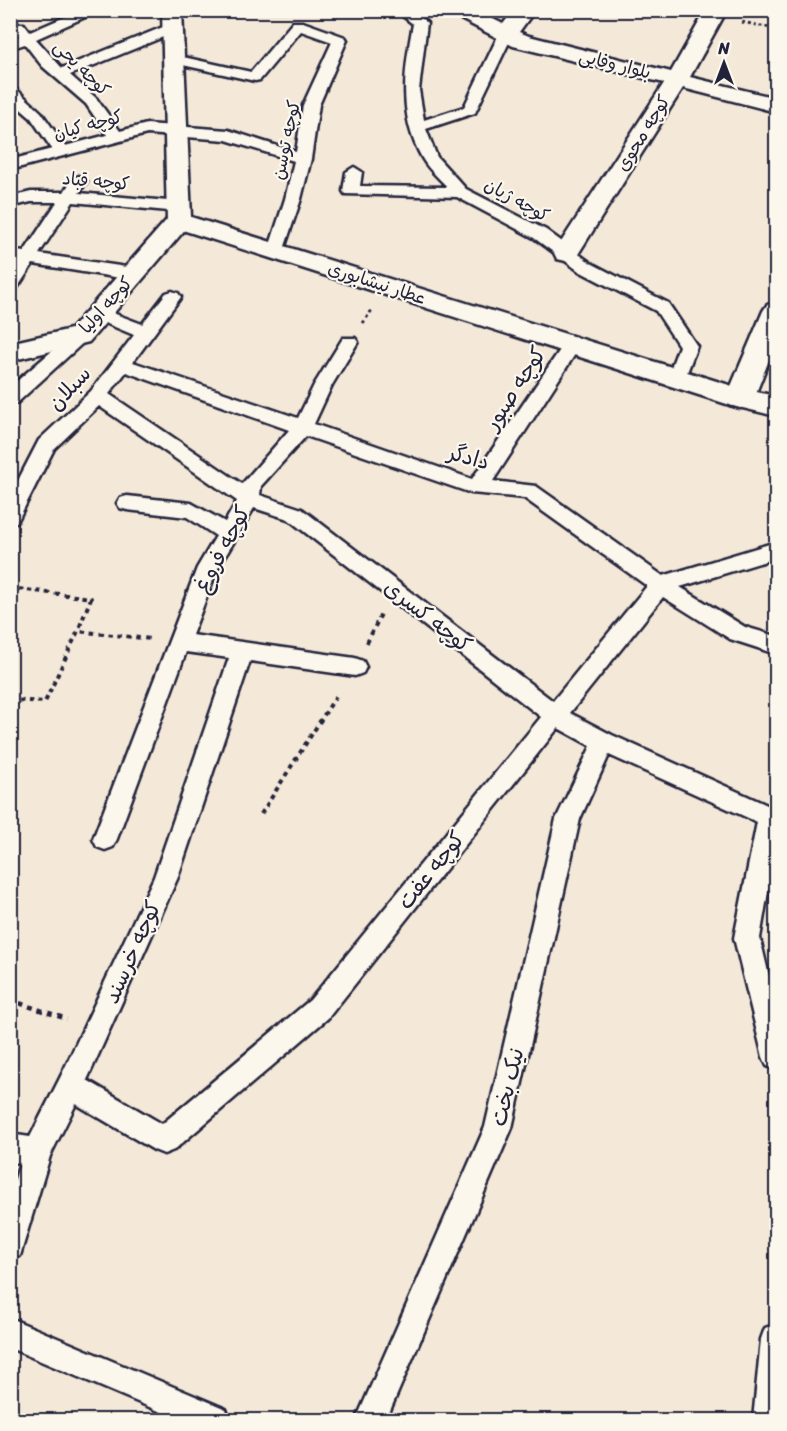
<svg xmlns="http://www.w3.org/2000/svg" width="787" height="1431" font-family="Sriracha,'Playpen Sans Arabic',sans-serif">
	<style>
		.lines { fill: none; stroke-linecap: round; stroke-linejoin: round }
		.lane-casing { stroke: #22223b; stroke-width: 5 }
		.street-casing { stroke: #22223b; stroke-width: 5 }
		.secondary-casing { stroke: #22223b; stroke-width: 5 }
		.path-far2 { stroke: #22223b; stroke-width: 3; stroke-dasharray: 3 3; stroke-linecap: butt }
		.path-far1 { stroke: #22223b; stroke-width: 4; stroke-dasharray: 4.5 4.5; stroke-linecap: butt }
		.path { stroke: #22223b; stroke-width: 4.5; stroke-dasharray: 5 5; stroke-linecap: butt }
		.lane { fill: #fbf7ec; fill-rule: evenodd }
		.street { fill: #fbf7ec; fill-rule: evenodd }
		.secondary { fill: #fbf7ec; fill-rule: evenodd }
		.labels { text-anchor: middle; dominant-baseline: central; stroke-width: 4.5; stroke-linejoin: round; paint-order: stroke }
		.far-street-label { font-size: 18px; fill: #22223b; stroke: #fbf7ec }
		.street-label { font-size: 22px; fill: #22223b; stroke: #fbf7ec }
	</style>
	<rect width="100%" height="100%" fill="#f4e9d8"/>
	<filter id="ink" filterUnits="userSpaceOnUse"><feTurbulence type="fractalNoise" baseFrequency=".0167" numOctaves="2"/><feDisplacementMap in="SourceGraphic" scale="12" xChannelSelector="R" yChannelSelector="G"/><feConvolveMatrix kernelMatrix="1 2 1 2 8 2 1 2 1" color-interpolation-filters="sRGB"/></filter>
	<g filter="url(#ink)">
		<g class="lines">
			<defs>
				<g id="lane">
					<path d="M81,10H101L36,39L62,68L168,25H178L180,28L178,31L70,75L96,98L120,131L147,124L228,130L296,152L303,105L332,42L301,31L260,80L255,81L169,62L167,59L174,55L251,72L293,22H303L345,37L347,40L319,105L311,159L301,199L282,255H270L268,251L285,199L294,161L226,140L147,134L10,170V160L52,149L31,118L10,100V87L15,88L41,112L65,146L107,135L86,104L42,66L25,44L10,49V40L19,36L12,27L14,24H24L30,32Z"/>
					<path d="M395,10H412L427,23L419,90L424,120L464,107L499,34L501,31H511L513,34L475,113L426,129L437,157L466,189L546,230L591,263L668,303L697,346L683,383L676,384L669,383L667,378L679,346L656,311L579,271L534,238L457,197L345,194L343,191L346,172L354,167L362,172L360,186L447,187C439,178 428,169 422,158C398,116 404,70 413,24Z"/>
					<path d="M79,176L87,181L79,193L179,202L187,207L179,212L73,202L39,254L133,268L139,270L142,274L139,278L133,280L33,264L16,290L10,292V272L17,262L10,260V250L24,252L57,202H31L10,207V197L31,192H64L73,178Z"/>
					<path d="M172,291L178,293L181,297L133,362L298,418L314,385L343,338H355L358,342L332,385L314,424L472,479L566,341H578L581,345L493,481L536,486L663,576L776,542V558L680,587L745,627L776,636V654L730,639L663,597L570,713L612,735L776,809V846L760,938L776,1006V1070L767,1066L763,1057L734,938L757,822L609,755L580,819L512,1128L386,1420H356L485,1127L556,819L591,746L558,728L328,1018L174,1150L164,1154L154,1150L76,1104L50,1156L20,1256L10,1260V1195L20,1163L10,1162V1134L30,1137L61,1076L154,877L229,658L186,652L117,839L113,847L105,850L97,847L93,839L197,568L216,536L187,517L127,510L120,508L117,503L120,498L127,496L191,503L225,522L237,501L99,406L54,449L17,522L10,524V496L39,440L91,391L134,335L93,318L90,314L93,310H105L142,324L166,293ZM126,372L289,430L242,484L109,394ZM306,436L471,493L524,498L647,586L553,701L302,509L260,495L261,486ZM254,508L288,519L541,717L310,1000L162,1124L87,1080L178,877L250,661L355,676L363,673L366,667L363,661L355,658L192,635L217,570Z"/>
					<path d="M80,330L86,332L89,336L86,340L17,403L10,404V387L74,332Z"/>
					<path d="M10,1318L226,1409L230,1420H180L10,1348Z"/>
					<path d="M776,1324V1420H753L761,1339L765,1328Z"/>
				</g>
				<g id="street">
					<path d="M448,10H475L503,24L514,10H535L519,32L529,36L671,72L706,10H727L690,77L776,98V112L683,88L575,259L566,261L557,259L554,253L664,83L513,46L451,14Z"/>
					<path d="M179,213L188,216L191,221L188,226L89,342L10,361V343L71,329L170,216Z"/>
					<path d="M776,302V342L754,398L750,405L740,408L730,405L726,398L763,311L767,305Z"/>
				</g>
				<path id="secondary" d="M162,10H182L191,217L742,389L776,396V416L730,405L170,226L167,221Z"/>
			</defs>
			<use href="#lane" class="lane-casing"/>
			<use href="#street" class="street-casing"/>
			<use href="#secondary" class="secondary-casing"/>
			<g class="path-far2">
				<path d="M742,22L776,29"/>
				<path d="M363,323L372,310"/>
			</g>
			<g class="path-far1">
				<path d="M10,588L91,598L78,631"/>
				<path d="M367,643L381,614"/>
				<path d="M10,700L45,702L78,631L150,639"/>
				<path d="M261,814L338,693"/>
			</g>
			<path class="path" d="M10,1000L67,1019"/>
			<use href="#lane" class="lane"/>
			<use href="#street" class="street"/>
			<use href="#secondary" class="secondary"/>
		</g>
	</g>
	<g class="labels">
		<g class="far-street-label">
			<text transform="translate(615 64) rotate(14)">بلوار وفایی</text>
			<text transform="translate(82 68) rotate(45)">کوچه یحی</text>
			<text transform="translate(88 125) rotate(-15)">کوچه کیان</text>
			<text transform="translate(643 133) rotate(-58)">کوچه محوی</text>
			<text transform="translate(286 140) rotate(-78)">کوچه توسن</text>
			<text transform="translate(96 181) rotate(5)">کوچه قباد</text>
			<text transform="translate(517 200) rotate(29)">کوچه ژیان</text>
			<text transform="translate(377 283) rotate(18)">عطار نیشابوری</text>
			<text transform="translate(106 305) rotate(-48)">کوچه اولیا</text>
		</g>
		<g class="street-label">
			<text transform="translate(69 388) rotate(-47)">سبلان</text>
			<text transform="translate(515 388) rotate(-57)">کوچه صبور</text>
			<text transform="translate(469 457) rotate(15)">دادگر</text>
			<text transform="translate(222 549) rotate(-62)">کوچه فروغ</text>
			<text transform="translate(428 616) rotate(38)">کوچه کسری</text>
			<text transform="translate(431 870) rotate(-51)">کوچه عفت</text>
			<text transform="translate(132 952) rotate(-66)">کوچه خرسند</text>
			<text transform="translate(507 1087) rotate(-76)">نیک بخت</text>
		</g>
	</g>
	<rect width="787" height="1431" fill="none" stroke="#fbf7ec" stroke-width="36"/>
	<rect x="18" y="18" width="751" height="1395" fill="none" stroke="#22223b" stroke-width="2" filter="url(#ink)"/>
	<g transform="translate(724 63)" stroke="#fbf7ec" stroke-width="4.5" paint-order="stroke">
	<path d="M0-4.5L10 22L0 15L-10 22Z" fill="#22223b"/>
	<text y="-9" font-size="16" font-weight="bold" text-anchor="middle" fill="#22223b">N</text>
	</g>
</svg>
